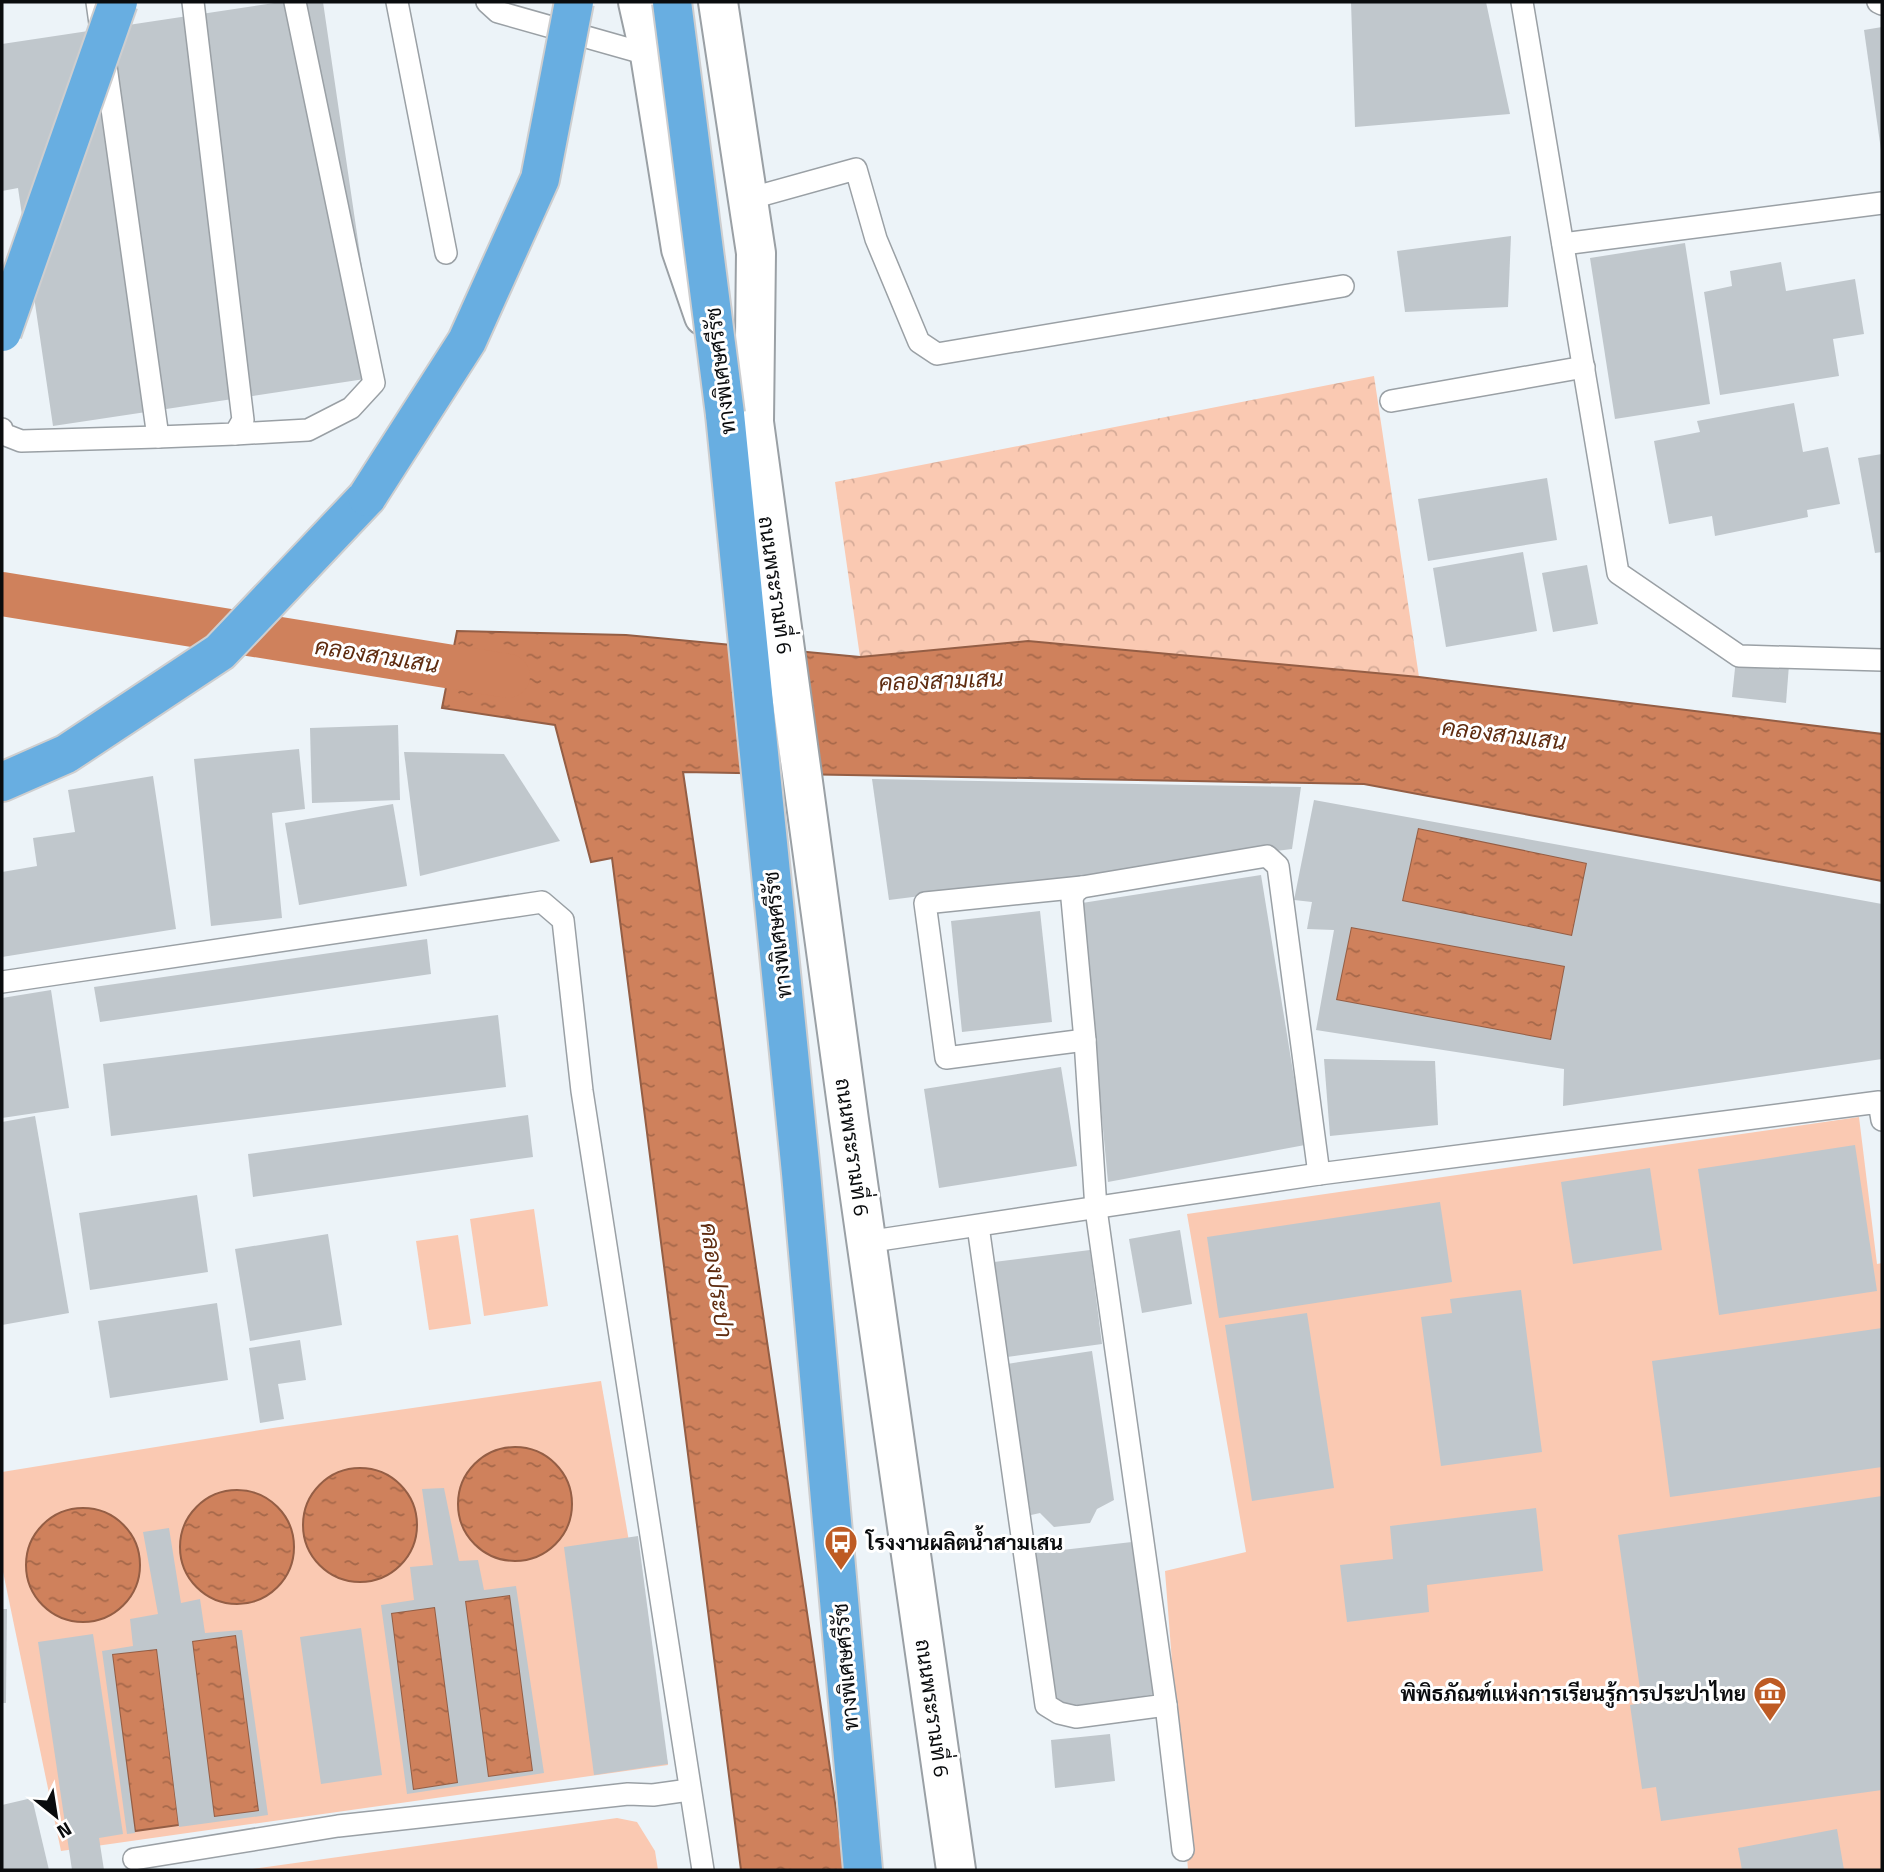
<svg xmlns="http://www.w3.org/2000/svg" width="1884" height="1872" font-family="'Titillium Web',Sarabun,sans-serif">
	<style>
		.green { fill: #fac9b2 }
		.forest { fill: url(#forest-crowns) }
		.water { fill: url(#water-ripples); stroke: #945e45; stroke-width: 2 }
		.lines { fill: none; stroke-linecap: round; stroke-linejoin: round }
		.canal { stroke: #cf815c; stroke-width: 44 }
		.building { fill: #c0c7cc; fill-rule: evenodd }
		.lane-casing { stroke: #9aa0a5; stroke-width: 24 }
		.secondary-casing { stroke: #9aa0a5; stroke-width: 42 }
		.highway-casing { stroke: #cececf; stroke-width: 42 }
		.lane { stroke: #fff; stroke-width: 21 }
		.secondary { stroke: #fff; stroke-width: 38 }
		.highway { stroke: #68aee1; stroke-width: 38 }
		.highway-bridge-casing { stroke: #cececf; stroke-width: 42; stroke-linecap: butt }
		.highway-bridge { stroke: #68aee1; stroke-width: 38 }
		.labels { text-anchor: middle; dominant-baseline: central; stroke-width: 6; stroke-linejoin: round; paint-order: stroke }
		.street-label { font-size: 21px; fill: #0a0c0e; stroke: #fff }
		.poi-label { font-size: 21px; font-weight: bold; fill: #0a0c0e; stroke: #fff; text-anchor: start }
		.water-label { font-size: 23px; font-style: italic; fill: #5f2c10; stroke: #fff }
	</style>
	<defs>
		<pattern id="forest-crowns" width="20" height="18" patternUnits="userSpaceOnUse" patternTransform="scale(1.75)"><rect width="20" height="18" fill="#fac9b2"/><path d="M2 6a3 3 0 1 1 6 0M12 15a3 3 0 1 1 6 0" fill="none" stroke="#d5ab98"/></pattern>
		<pattern id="water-ripples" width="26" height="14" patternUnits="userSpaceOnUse" patternTransform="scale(1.75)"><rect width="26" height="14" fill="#cf815c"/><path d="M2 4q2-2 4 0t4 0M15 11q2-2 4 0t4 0" fill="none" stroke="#a6684a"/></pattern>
	</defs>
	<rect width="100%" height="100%" fill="#ecf3f8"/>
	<g class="green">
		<path d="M1859,1117L1877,1264L1882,1263V1870H1188L1165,1571L1246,1552L1187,1214Z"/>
		<path d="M534,1209L548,1306L484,1316L470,1219Z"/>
		<path d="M458,1235L471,1324L429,1330L416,1241Z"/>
		<path d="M601,1381L668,1765L61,1851L2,1567V1472L273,1428Z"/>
		<path d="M617,1818L637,1822L655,1851L658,1870H245Z"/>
	</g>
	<path class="forest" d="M1374,376L1419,677L1028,641L860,657L835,482Z"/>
	<g class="water">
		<path d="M457,631L626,635L860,657L1028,641L1419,677L1882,734V881L1364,784L683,772L845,1870H741L612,858L591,862L555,725L442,708Z"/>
		<path d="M1418,828L1587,863L1572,936L1402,901Z"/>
		<path d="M1351,927L1565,966L1551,1040L1336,1000Z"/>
		<circle cx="515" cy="1504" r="57"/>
		<circle cx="360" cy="1525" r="57"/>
		<circle cx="237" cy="1547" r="57"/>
		<circle cx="83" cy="1565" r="57"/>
		<path d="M510,1595L533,1771L488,1777L465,1601Z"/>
		<path d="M435,1607L458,1783L413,1790L391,1613Z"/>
		<path d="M236,1635L259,1811L214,1817L192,1641Z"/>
		<path d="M157,1649L179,1825L135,1831L112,1654Z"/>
	</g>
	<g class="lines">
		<path class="canal" d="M2,594L508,676"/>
	</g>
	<g class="building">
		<path d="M281,2H323L378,377L53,426L18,188L2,191V44Z"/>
		<path d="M1351,2H1486L1510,114L1355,127Z"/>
		<path d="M1882,27V150H1881L1864,30Z"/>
		<path d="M1511,236L1508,307L1405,312L1397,251Z"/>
		<path d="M1685,243L1710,404L1615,419L1590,258Z"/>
		<path d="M1781,262L1786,291L1855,279L1864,334L1833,339L1839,376L1720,395L1704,292L1732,286L1730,271Z"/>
		<path d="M1794,403L1803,452L1828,447L1840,504L1807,510L1808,517L1715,536L1712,516L1669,524L1654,441L1700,432L1697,421Z"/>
		<path d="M1882,454V552L1875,553L1858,458Z"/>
		<path d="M1547,478L1557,540L1428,561L1418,499Z"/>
		<path d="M1523,552L1537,631L1446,647L1433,568Z"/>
		<path d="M1587,565L1598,624L1553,632L1542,573Z"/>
		<path d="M1736,659L1789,665L1786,703L1732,697Z"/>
		<path d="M398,725L400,800L312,803L310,728Z"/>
		<path d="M299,749L305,809L272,813L282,918L211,926L194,759Z"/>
		<path d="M404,752L504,754L560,841L420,876Z"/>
		<path d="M153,776L176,929L2,957V872L37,866L33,838L75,832L68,790Z"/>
		<path d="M872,779L1301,787L1292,849L889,900Z"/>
		<path d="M1314,800L1882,904V1059L1563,1106L1564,1069L1316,1030L1334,930L1307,929L1312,902L1294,900ZM1418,828L1587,863L1572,936L1402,901ZM1351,927L1565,966L1551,1040L1336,1000Z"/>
		<path d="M393,804L407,886L299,905L285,823Z"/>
		<path d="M1261,875L1305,1145L1108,1182L1082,903Z"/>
		<path d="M1040,911L1052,1022L962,1032L951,921Z"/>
		<path d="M427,939L431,974L100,1022L94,987Z"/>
		<path d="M51,990L69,1108L2,1118V998Z"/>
		<path d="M498,1015L506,1087L111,1136L103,1064Z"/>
		<path d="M1324,1059L1435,1061L1438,1125L1330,1136Z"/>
		<path d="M1061,1067L1077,1166L939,1188L924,1089Z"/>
		<path d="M528,1115L533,1157L253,1197L248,1154Z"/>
		<path d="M35,1116L69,1313L2,1325V1122Z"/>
		<path d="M1855,1145L1877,1291L1719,1315L1698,1169Z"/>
		<path d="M1650,1168L1662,1250L1573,1264L1561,1182Z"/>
		<path d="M197,1195L208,1272L90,1290L79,1213Z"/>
		<path d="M1440,1202L1452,1282L1219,1318L1207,1237Z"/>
		<path d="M1180,1230L1192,1304L1142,1313L1129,1239Z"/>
		<path d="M328,1234L342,1325L250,1341L235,1249Z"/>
		<path d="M1090,1250L1102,1344L1007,1357L994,1262Z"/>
		<path d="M1521,1290L1542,1452L1441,1466L1421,1317L1452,1313L1450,1299Z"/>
		<path d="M217,1303L228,1380L110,1398L98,1321Z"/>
		<path d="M1307,1313L1334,1488L1252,1501L1225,1325Z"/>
		<path d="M1882,1328V1467L1670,1497L1652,1361Z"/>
		<path d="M300,1340L306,1380L278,1384L284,1419L260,1423L249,1348Z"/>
		<path d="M1092,1351L1114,1500L1097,1509L1090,1523L1054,1527L1040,1513L1031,1515L1007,1364Z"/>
		<path d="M444,1488L459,1561L478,1560L484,1590L516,1586L544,1773L407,1794L381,1605L414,1600L410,1567L433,1565L422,1489ZM510,1595L533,1771L488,1777L465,1601ZM435,1607L458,1783L413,1790L391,1613Z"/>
		<path d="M1882,1496V1790L1661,1821L1656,1787L1642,1789L1630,1705L1642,1703L1618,1535Z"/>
		<path d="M1536,1508L1543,1571L1427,1585L1429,1612L1347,1622L1340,1565L1393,1559L1390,1526Z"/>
		<path d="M169,1528L181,1603L200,1599L205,1633L242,1630L268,1815L179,1827L157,1649L112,1654L135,1833L127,1834L102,1651L133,1646L130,1619L158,1614L143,1532ZM236,1635L259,1811L214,1817L192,1641Z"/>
		<path d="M638,1536L668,1764L594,1775L564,1547Z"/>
		<path d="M1132,1542L1155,1694L1074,1709L1051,1698L1036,1553Z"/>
		<path d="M2,1609H7L6,1703H2Z"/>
		<path d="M361,1628L382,1775L321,1784L300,1637Z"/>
		<path d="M93,1634L123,1834L99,1838L104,1870H72L38,1642Z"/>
		<path d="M1110,1734L1115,1781L1055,1788L1051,1740Z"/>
		<path d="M32,1798L49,1870H2V1805Z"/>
		<path d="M1837,1829L1844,1870H1742L1738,1848Z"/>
	</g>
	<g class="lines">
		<defs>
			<g id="lane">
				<path d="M97,2L158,437L235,434L243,420L193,2"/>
				<path d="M397,2L446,253"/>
				<path d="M487,2L498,12L650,55"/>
				<path d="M1522,2L1618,573L1739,656L1882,660"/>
				<path d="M1878,2L1882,4"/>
				<path d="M748,199L856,169L876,239L919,342L937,354L1343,286"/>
				<path d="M1563,244L1882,203"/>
				<path d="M1391,401L1584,367"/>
				<path d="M2,429L3,434L21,441L158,437"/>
				<path d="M235,434L308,430L351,408L374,383L295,2"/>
				<path d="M1082,887L925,903L946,1058L1085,1040"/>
				<path d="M2,982L542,902L563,920L582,1091L703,1870"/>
				<path d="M978,1226L1046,1705L1059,1713L1076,1717L1166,1705"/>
				<path d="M866,1242L1319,1174L1879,1102L1882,1120"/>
				<path d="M1183,1850L1166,1705L1096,1209L1085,1040L1072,899L1075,892L1082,887L1267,856L1278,866L1319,1174"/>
				<path d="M134,1859L338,1826L628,1794L653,1795L689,1790"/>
			</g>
			<g id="secondary">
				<path d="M638,2L650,55L681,249L704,316"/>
				<path d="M718,2L756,253L754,422L849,1120L956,1870"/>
			</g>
			<g id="highway">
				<path d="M725,414L801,1173L863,1870"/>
				<path d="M2,782L66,754L220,652L367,497"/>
			</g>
		</defs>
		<use href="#lane" class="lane-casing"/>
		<use href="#secondary" class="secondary-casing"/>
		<use href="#highway" class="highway-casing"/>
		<use href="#lane" class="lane"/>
		<use href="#secondary" class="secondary"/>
		<use href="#highway" class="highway"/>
		<defs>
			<g id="highway-bridge">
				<path d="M672,2L725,414"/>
				<path d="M2,332L118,2"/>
				<path d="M367,497L467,341L540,179L574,2"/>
			</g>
		</defs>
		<use href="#highway-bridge" class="highway-bridge-casing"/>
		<use href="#highway-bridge" class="highway-bridge"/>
	</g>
	<defs>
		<symbol id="bus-pin" viewBox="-11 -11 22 30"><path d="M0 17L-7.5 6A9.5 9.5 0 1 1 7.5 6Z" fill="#be5b24" stroke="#fff"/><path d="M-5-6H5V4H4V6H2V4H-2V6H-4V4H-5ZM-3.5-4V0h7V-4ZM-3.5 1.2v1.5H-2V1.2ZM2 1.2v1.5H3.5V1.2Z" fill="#fff"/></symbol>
		<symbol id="museum-pin" viewBox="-11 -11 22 30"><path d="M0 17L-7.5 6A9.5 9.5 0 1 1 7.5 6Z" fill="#be5b24" stroke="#fff"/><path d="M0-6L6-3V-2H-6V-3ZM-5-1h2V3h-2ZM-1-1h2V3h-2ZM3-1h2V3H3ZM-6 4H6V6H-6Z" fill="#fff"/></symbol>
	</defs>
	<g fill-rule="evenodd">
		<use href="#bus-pin" x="822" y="1523" width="38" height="52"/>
		<use href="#museum-pin" x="1751" y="1674" width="38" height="52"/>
	</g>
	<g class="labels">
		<g class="street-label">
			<text transform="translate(720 371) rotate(-97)">ทางพิเศษศรีรัช</text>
			<text transform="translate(776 585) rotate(82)">ถนนพระรามที่ 6</text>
			<text transform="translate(777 935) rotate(-96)">ทางพิเศษศรีรัช</text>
			<text transform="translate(853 1147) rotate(82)">ถนนพระรามที่ 6</text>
			<text transform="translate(845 1667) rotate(-95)">ทางพิเศษศรีรัช</text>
			<text transform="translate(933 1708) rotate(82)">ถนนพระรามที่ 6</text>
		</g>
		<g class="poi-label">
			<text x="866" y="1542">โรงงานผลิตน้ำสามเสน</text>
			<text x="1746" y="1693" text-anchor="end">พิพิธภัณฑ์แห่งการเรียนรู้การประปาไทย</text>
		</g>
		<g class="water-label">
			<text transform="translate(377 655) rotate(9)">คลองสามเสน</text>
			<text transform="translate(941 680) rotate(-2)">คลองสามเสน</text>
			<text transform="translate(1504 734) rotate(7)">คลองสามเสน</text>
			<text transform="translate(717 1280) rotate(82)">คลองประปา</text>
		</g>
	</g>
	<rect width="1884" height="1872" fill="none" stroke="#0a0c0e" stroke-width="7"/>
	<g transform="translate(56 1816) rotate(150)" stroke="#ffffff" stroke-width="5" paint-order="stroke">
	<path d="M0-5L12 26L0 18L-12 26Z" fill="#0a0c0e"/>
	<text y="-10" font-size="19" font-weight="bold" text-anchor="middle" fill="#0a0c0e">N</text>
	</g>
</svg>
